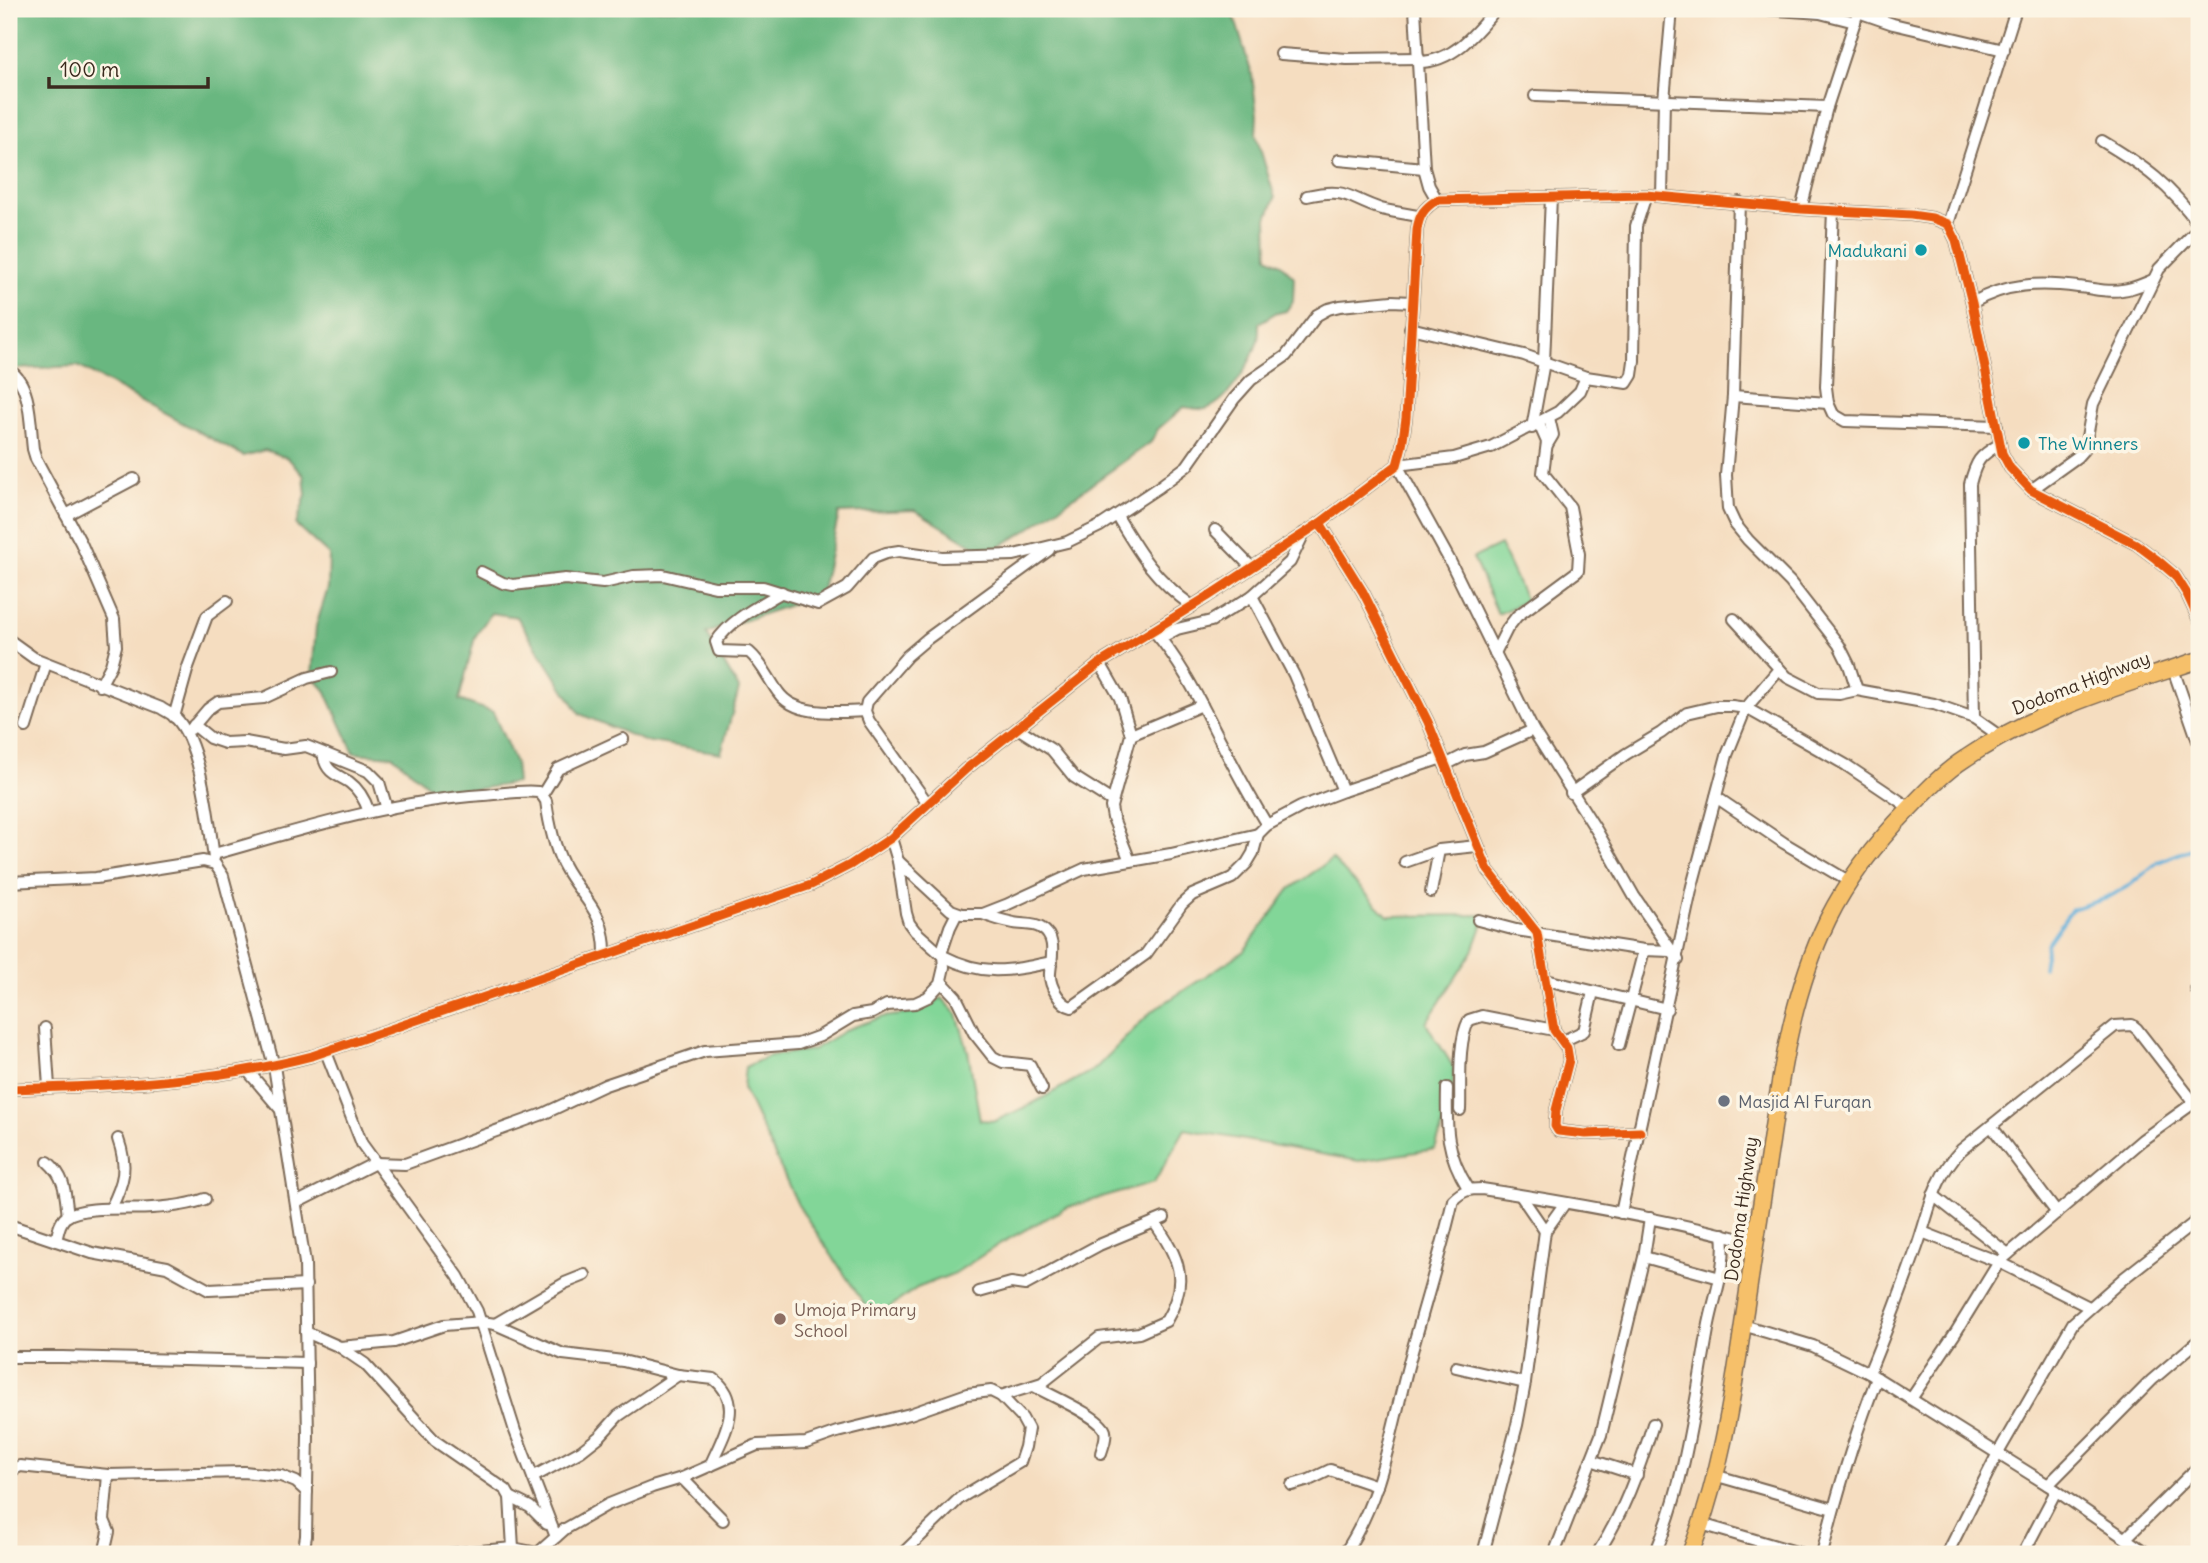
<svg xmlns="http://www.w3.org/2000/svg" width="2208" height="1563" font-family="Delius,sans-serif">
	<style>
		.green { fill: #82d698; stroke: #5e805b; stroke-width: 2 }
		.forest { fill: #69b780; stroke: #52704f; stroke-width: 2 }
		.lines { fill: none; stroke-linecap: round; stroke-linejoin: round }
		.stream { stroke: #60b0db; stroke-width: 3.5 }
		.minor-casing { stroke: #7c6957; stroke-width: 14 }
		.highway-casing { stroke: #7c6957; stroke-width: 19 }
		.minor { stroke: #fff; stroke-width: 10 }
		.highway { stroke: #f6c06b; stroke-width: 16 }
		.cycleway-casing { stroke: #fcf5e5; stroke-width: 13 }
		.cycleway { stroke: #e8590c; stroke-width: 9 }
		.culture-dot { fill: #0f9aa8; stroke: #fcf5e5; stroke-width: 2.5 }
		.worship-dot { fill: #6b7280; stroke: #fcf5e5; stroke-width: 2.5 }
		.education-dot { fill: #8d6e63; stroke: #fcf5e5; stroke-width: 2.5 }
		.labels { text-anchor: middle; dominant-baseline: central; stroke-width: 7; stroke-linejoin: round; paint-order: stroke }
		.culture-label { font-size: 18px; fill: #0d838f; stroke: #fcf5e5; text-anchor: end }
		.street-label { font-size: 18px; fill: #3b2a1e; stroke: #fcf5e5 }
		.worship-label { font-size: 18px; fill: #5b616d; stroke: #fcf5e5; text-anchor: start }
		.education-label { font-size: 18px; fill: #785e54; stroke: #fcf5e5; text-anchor: start }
	</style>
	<rect width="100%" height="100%" fill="#fcf5e5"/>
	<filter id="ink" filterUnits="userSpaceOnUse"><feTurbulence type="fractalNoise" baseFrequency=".0143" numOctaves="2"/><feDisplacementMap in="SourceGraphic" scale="14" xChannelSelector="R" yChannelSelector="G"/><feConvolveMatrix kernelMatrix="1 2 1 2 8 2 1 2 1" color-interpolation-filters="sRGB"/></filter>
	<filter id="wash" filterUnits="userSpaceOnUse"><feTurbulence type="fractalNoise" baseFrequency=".00686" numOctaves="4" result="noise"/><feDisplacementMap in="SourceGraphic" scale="28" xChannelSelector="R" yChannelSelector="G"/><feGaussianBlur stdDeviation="1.57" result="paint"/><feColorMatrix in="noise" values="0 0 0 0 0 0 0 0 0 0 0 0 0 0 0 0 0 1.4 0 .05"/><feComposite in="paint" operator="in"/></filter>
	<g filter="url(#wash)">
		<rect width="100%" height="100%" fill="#f5ddc0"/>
		<g class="green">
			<path d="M1500,545L1526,601L1498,614L1473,558Z"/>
			<path d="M1332,859L1388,916L1486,915L1473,951L1426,1023L1454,1068L1452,1097L1435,1149L1359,1161L1185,1129L1154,1183L1065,1208L1001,1243L955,1273L917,1288L880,1314L869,1311L798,1205L743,1088L745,1067L769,1056L812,1050L848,1029L882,1017L916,1013L942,998L957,1014L968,1051L980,1120L995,1121L1028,1106L1095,1069L1151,1012L1244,951L1290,889Z"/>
		</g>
		<path class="forest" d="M9,9H1232L1252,75L1257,115L1256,135L1275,198L1267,218L1268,257L1281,264L1294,277L1293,301L1286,311L1274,314L1259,323C1259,328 1259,335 1258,340C1252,361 1229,402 1206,409C1200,410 1190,408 1184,407L1158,429L1151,442L1026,531L987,554L915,510L839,513L821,595L706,633L739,689L721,753L644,741L580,714L517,617L491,613L475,637L459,700L493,712L515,763L517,783L439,795L393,756L354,753L325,690L312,676L316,626L328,588L329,555L296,525L306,495L304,476L288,458L265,450L243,456L78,366L14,369L9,363Z"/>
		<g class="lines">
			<path class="stream" d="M2043,968L2047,944L2072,909L2107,898L2130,885L2158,862L2199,846"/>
		</g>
	</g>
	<g filter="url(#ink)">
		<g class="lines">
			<defs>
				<g id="minor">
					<path d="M1415,9L1424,168L1429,186L1437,200"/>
					<path d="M1764,9L1820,13L1855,22"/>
					<path d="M1858,12L1893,24L2004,50"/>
					<path d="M1281,54L1347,59L1419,58"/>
					<path d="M1419,62C1453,62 1476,33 1496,9"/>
					<path d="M1535,96L1827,107"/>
					<path d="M2102,141C2144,166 2170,185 2199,225"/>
					<path d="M1339,160L1424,168"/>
					<path d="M1307,196C1348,187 1347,198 1381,209C1393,212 1407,214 1419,216"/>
					<path d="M1662,196L1664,100L1672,9"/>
					<path d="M1739,202L1733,396L1726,475L1728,509L1735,524L1748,540L1790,582L1839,645L1849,665L1857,690"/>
					<path d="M1801,209L1827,107L1859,9"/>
					<path d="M1833,210L1826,387L1828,403L1833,414L1845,421L1997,426"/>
					<path d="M1948,224L2016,9"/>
					<path d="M1972,303C2006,283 2039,282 2078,287C2092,288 2108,293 2122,290C2133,289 2143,284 2153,280"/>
					<path d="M1410,328L1524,355L1586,377L1627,383L1632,375L1634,361L1636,226L1646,195"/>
					<path d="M9,370C32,384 30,426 33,449L36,459L81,543L114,619L116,646L111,665L100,686"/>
					<path d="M1586,377L1580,391L1558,412L1491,447L1454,458L1397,465L1450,561L1533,730L1597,831L1634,896L1678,960"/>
					<path d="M1733,396L1828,403"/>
					<path d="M1532,428L1544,362L1551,197"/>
					<path d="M1547,445L1553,435L1549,418"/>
					<path d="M2031,490L2077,457L2085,448L2093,404L2159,269L2199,228"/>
					<path d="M66,515L134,479"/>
					<path d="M1117,516C1141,556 1154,578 1192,606"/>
					<path d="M1320,523L1363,592L1428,722L1488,870L1537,933L1554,1030L1567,1048L1569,1060L1556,1110L1555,1126L1558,1131L1586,1134L1640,1132"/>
					<path d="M1215,530L1251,567"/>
					<path d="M481,572L503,583L513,585L565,579L603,583L634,576L663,575L715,587H763L818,604L847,588L873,558L886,553L899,551L942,557L1014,555L1067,542L1100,526L1159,487L1187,466L1234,399L1251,380L1286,356L1317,315L1328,309L1340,306L1392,301L1412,302"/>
					<path d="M782,592C759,606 731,619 716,642L719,651L749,652C762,663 768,678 778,692C795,717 837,712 865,711"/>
					<path d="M1252,596L1294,675L1343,791"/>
					<path d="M1734,619L1787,677L1818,693L1839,694L1857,690L1934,704L1974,718L2001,737"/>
					<path d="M1153,630C1182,663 1200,701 1220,740C1235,769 1250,797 1267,825"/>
					<path d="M1160,638L1177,629L1211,621L1252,596L1290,562L1304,533"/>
					<path d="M9,640L34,658L161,708C165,711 171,713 175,717C201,742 209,822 214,858"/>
					<path d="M1495,653L1507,629L1517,616L1578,571L1579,554L1570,507L1543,473L1547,442L1539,424"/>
					<path d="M1100,663L1120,698L1131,735L1111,807L1113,818L1130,861"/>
					<path d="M2173,669L2199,744"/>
					<path d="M174,717L188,667L207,616L227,601"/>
					<path d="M1974,718L1970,484C1976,461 1979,456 2000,444"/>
					<path d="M194,725L210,738L225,743L245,742L284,749L306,746L368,771L379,782L387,809"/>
					<path d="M26,727L46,663"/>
					<path d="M191,729L208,709L218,702L264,698L307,678L331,672"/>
					<path d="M1019,729L1052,750L1074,777L1112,801"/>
					<path d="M1131,735L1202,705"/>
					<path d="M326,754L324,758C327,773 338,775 349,782C360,790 365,800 369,812"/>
					<path d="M1445,765L1465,755L1484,752L1533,730"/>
					<path d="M1571,793L1626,754L1661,733L1687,713L1717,706H1732L1746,708L1762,717L1846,765L1910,808"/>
					<path d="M542,795L558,769L623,739"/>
					<path d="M1716,797L1784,843L1850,882"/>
					<path d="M928,804L869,721L865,711L867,702L907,656L927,639L1049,550"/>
					<path d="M214,854C303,829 391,801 484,795C502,794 521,790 538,792L542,795L546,801C549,823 553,844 563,864C581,899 606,910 605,955"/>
					<path d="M898,861L951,910L962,914H983L1006,905L1084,869L1171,854L1258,834"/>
					<path d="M1405,862L1439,850L1477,846"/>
					<path d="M9,882L96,878L203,861L215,864L223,876L274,1066L305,1263L308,1436L306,1536L303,1554"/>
					<path d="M1431,892L1439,850"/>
					<path d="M983,914C993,918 1004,921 1014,923C1022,925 1034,923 1041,928C1058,938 1051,958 1050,973C1049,985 1060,1005 1072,1007L1146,954L1182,904L1192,895L1232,878L1247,863L1253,853L1258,834L1267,825L1301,807L1343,791L1442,758"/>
					<path d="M1478,920L1516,930L1644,950L1671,951"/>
					<path d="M941,954L950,927L957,913"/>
					<path d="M943,956C984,977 1009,971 1052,962"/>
					<path d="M1546,980L1667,1009"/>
					<path d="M941,981L956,997L974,1033L993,1057L1003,1062L1030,1065L1042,1089"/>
					<path d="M2196,989L2199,987"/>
					<path d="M45,1028L49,1087"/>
					<path d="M1563,1041L1584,1031L1593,992"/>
					<path d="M1619,1045L1644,950"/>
					<path d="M326,1052L362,1144L458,1276L477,1311L515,1431L556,1537"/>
					<path d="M247,1070L281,1110"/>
					<path d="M1447,1088C1446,1128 1446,1153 1468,1188"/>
					<path d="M9,1089C111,1086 213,1082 312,1056L811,885L850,865L891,838L966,769L1100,663L1207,597L1320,523L1397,465L1402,446L1406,418L1417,230C1419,215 1424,208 1437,200L1646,195L1801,209L1911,215L1932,218L1948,224L1956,240L1972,303L2002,453L2010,468L2031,490L2136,544L2156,559L2175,575L2187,594L2199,620"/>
					<path d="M1460,1110C1461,1085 1457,1042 1469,1020L1482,1016L1554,1030"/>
					<path d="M1992,1127L2057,1213"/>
					<path d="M48,1162C66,1178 65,1193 68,1216"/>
					<path d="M1933,1195L2008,1254"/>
					<path d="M1521,1196L1545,1231"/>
					<path d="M296,1203L375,1163L405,1164L543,1114L605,1085L705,1051L798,1044L820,1036L853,1016L872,1013L887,1005L915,1003L928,997L940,984L944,967L943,956L915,931L909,923L906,913L898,861L891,838"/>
					<path d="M111,1208C124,1182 128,1167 118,1139"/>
					<path d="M1621,1213L1692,886L1727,755L1746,708L1779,669"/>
					<path d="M9,1225L92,1253L167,1267L209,1290L306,1285"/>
					<path d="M1922,1232L1999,1262L2089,1307"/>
					<path d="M56,1241C58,1233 59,1222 66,1217C83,1205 132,1210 152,1208C170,1207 189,1205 205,1199"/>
					<path d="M1644,1257L1720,1278"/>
					<path d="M979,1292L1011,1283L1025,1285L1099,1245L1164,1218"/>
					<path d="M495,1324L565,1283L585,1275"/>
					<path d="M1743,1325L1813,1346L1869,1373L2048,1485L2148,1554"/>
					<path d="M306,1332L340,1347L365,1364L435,1441L506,1490L510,1497L513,1548"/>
					<path d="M340,1347L394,1342L444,1325L482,1322L495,1324L563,1354L623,1361L678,1375L714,1379C746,1404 722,1437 710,1466"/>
					<path d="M9,1357H62L307,1363"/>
					<path d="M1456,1367L1525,1383"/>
					<path d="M1869,1373C1886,1332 1902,1289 1917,1247C1930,1210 1933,1179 1961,1150L2115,1026L2132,1025L2137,1029L2199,1109"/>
					<path d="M1034,1386C1049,1395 1100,1416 1105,1431C1107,1438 1103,1446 1101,1453"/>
					<path d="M1001,1396L1042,1383L1099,1338L1139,1333L1166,1321C1190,1281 1179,1257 1154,1222"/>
					<path d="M1911,1399L1956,1332L1999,1262L2142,1140L2199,1099"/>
					<path d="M1591,1460L1637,1475"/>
					<path d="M9,1472L20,1466L108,1475L244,1472L281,1476L296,1482L307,1492"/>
					<path d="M1714,1475L1833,1509"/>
					<path d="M533,1477L581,1451L600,1436L618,1416L678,1375"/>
					<path d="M682,1478L723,1520"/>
					<path d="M1292,1485L1309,1480L1330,1470L1377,1486"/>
					<path d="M2048,1485L2152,1380L2199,1340"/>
					<path d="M510,1497L530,1507L547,1524"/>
					<path d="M1701,1524L1803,1554"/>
					<path d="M2126,1538L2199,1466"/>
					<path d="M539,1552L565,1529L607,1505L652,1487L682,1478L757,1445L806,1443L837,1432L910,1414L967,1394L991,1391L1001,1396L1022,1418L1028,1429L1025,1447L1020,1462L960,1498L902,1554"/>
					<path d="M104,1554L109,1532L104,1520L108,1475"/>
					<path d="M448,1554L513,1548L542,1554"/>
					<path d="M1344,1554C1379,1503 1389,1442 1404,1382C1419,1321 1439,1262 1453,1200C1463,1190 1469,1189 1482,1189C1574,1203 1666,1219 1756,1243"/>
					<path d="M1483,1554L1517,1425L1525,1383L1545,1231L1565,1203"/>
					<path d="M1554,1554L1601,1435L1644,1257L1650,1218"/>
					<path d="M1597,1554C1623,1514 1639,1470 1653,1424"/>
					<path d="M1655,1554C1686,1481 1695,1401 1709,1324C1715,1294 1727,1265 1723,1234"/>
					<path d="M1822,1554C1837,1494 1854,1436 1877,1378"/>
					<path d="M1947,1554L1998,1453L2073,1323L2124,1278L2199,1219"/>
					<path d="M2023,1554L2056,1491"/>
				</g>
				<path id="highway" d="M1690,1554C1719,1481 1732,1402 1743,1324C1752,1263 1762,1202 1771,1141C1782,1064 1794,989 1828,919C1848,879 1877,842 1908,810C1926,791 1944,772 1966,758C2037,710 2119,686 2199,660"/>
			</defs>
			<use href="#minor" class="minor-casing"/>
			<use href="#highway" class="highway-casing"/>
			<use href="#minor" class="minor"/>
			<use href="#highway" class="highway"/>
			<defs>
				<g id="cycleway">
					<path d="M1320,523L1363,592L1428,722L1488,870L1537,933L1554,1030L1567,1048L1569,1060L1556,1110L1555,1126L1558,1131L1586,1134L1640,1132"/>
					<path d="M9,1089C111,1086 213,1082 312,1056L811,885L850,865L891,838L966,769L1100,663L1207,597L1320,523L1397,465L1402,446L1406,418L1417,230C1419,215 1424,208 1437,200L1646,195L1801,209L1911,215L1932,218L1948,224L1956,240L1972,303L2002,453L2010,468L2031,490L2136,544L2156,559L2175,575L2187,594L2199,620"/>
				</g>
			</defs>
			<use href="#cycleway" class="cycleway-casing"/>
			<use href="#cycleway" class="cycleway"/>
		</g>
	</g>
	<g class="culture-dot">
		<circle cx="1921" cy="250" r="7"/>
		<circle cx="2024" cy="443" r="7"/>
	</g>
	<circle class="worship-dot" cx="1724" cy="1101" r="7"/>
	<circle class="education-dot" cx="780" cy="1319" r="7"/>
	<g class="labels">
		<g class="culture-label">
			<text x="1907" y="250">Madukani</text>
			<text x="2038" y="443" text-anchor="start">The Winners</text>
		</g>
		<g class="street-label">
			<text transform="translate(2081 683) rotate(-21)">Dodoma Highway</text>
			<text transform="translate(1741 1209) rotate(-82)">Dodoma Highway</text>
		</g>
		<g class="worship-label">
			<text x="1738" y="1101">Masjid Al Furqan</text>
		</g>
		<g class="education-label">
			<text x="794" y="1309">Umoja Primary<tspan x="794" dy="21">School</tspan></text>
		</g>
	</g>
	<rect width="2208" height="1563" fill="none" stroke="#fcf5e5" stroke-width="35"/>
	<path d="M49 77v10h159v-10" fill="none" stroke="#3b2a1e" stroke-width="3.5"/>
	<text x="60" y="77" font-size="21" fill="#3b2a1e" stroke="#fcf5e5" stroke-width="5" paint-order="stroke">100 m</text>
</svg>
